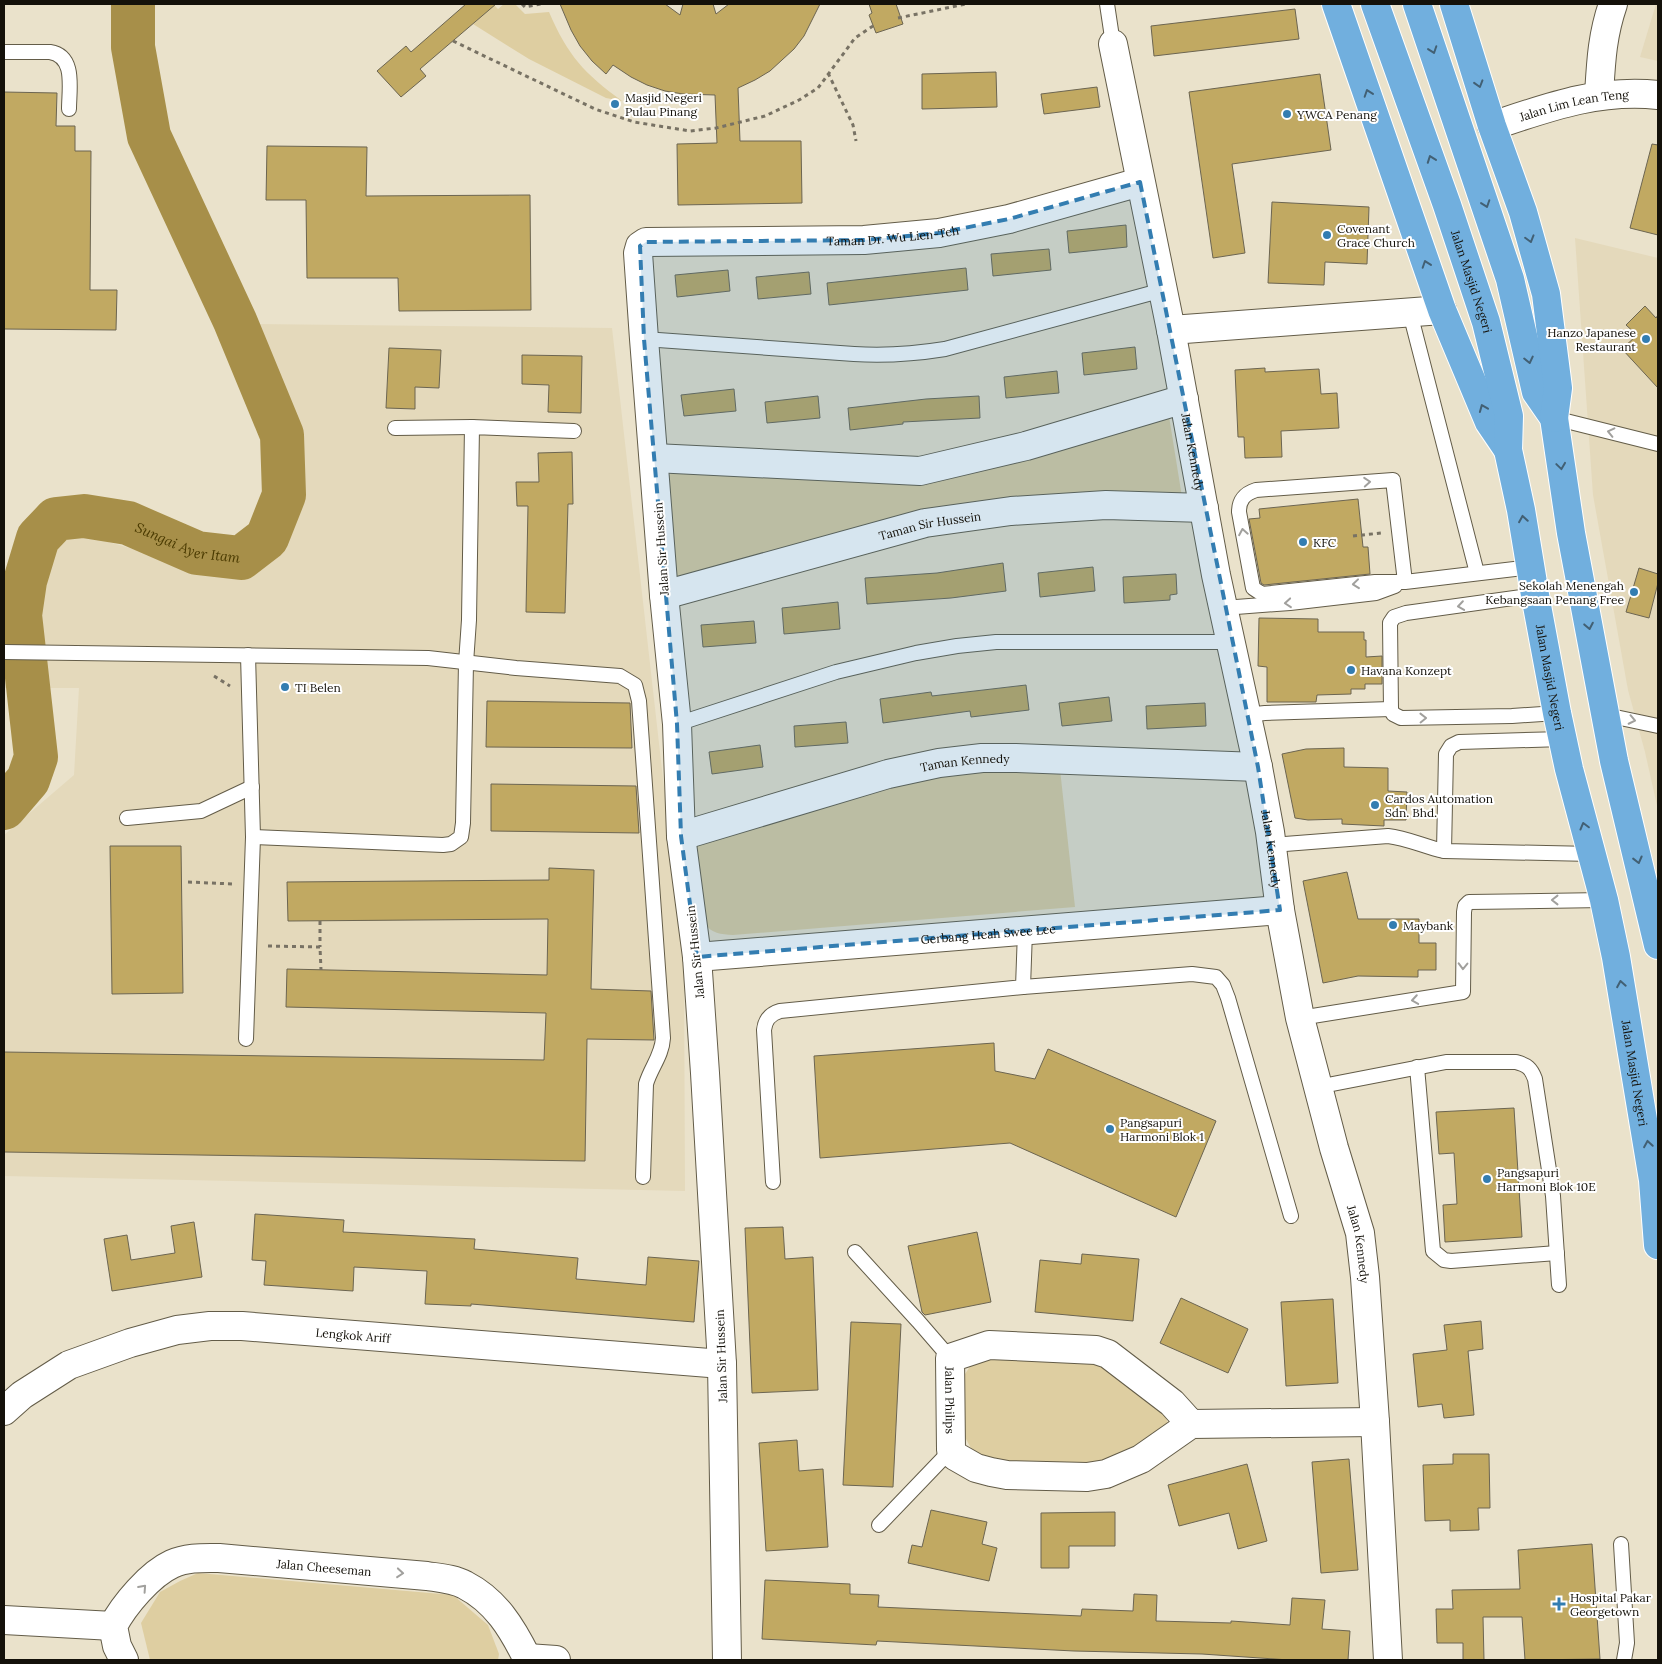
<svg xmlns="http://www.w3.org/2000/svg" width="1662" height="1664" font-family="Lora,serif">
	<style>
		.built { fill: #e4d9bb }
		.green { fill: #decea1 }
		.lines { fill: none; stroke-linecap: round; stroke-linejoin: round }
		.river { stroke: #a78f49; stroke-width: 44 }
		.building { fill: #c1a962; stroke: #6c6551 }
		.lane-casing { stroke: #635c48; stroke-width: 16 }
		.street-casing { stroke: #635c48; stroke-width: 30 }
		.highway-casing { stroke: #fff; stroke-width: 30 }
		.path { stroke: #787264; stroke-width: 3; stroke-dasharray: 4 4; stroke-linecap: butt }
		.lane { stroke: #fff; stroke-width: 14 }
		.street { stroke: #fff; stroke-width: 28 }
		.highway { stroke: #71afde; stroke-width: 28 }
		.oneway { stroke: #426074 }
		.oneway2 { stroke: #a1a09d }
		.marked { fill: #337db1; fill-opacity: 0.2; stroke: #337db1; stroke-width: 4; stroke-dasharray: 10 6; stroke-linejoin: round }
		.poi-dot { fill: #337db1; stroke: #fff; stroke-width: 2 }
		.labels { text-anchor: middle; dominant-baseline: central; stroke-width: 4; stroke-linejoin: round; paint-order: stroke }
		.poi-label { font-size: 12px; fill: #14110a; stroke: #fff; text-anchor: start }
		.street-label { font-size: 12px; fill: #14110a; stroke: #fff }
		.water-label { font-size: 14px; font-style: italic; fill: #4a3a00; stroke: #fff }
	</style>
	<rect width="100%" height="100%" fill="#eae2cb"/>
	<g class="built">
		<path d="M1656,4H1658V61L1640,57Z"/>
		<path d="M1575,238L1658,258V810L1645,752L1628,690L1593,495Z"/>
		<path d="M251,324L612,328L684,964L685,1191L4,1176V835L74,775L79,688H4V581L44,580L51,553L60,538L80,534L144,552L202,571L233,576L277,555L301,498L302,427Z"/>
	</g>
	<g class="green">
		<path d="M504,4H515L525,14L549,12C568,56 584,73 622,101L606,98L529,59L473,24L494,5L498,9Z"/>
		<path d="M1168,410L1182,497L965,504L939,507L678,579L673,576L667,477L673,472L854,474Z"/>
		<path d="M1060,769L1075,907L733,935C721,934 711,934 705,923L695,843L706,838L954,770Z"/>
		<path d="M996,1356L1100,1364L1164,1413L1169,1426L1110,1463L990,1462L974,1454L965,1437V1374L975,1359Z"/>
		<path d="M198,1573L453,1595L488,1625L499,1654L498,1660H150L141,1623L160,1592L180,1581Z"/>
	</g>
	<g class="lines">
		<path class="river" id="s1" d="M4,808L28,780L36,757L20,615L25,581L38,538L56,519L84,516L128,523L197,553L241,558L267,538L284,495L282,435L235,321L149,136L133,47V4"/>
	</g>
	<g class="building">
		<path d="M466,4H496L420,69L426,76L401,97L377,71L406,46L411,52Z"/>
		<path d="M560,4H665L680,15L683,4H713L716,14L729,4H820L804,36L794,49L770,71L755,80L738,88L740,141H801L802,203L678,205L677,144L717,143L715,95L683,94L665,91L647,85L631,77L613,65L606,74L592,61L580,46L571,30Z"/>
		<path d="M869,4H896L903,24L876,33L869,15L872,13Z"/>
		<path d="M1295,9L1299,39L1154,56L1151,26Z"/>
		<path d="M996,72L997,107L922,109V74Z"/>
		<path d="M1320,74L1331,150L1232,164L1245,253L1213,258L1189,92Z"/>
		<path d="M1097,87L1100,107L1044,114L1041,94Z"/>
		<path d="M4,92L57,93L56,126H75V151H91L90,290H117L116,330L4,329Z"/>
		<path d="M1652,144L1658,145V235L1630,228Z"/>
		<path d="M267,146L367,147L366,196L530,195L531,310L399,311L398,278H307L306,200H266Z"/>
		<path d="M1272,202L1369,207L1367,264L1325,262L1324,285L1268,283Z"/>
		<path d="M1126,225L1127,247L1069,253L1067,231Z"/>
		<path d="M1049,249L1051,270L993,276L991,254Z"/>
		<path d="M966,268L968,290L829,305L827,283Z"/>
		<path d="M728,270L730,291L677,297L675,275Z"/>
		<path d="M809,272L811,294L758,299L756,277Z"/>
		<path d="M1645,306L1656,318L1658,315V388L1622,349L1637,335L1626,325Z"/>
		<path d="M1135,347L1137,369L1084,375L1082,353Z"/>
		<path d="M389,348L441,350L439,388L415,387V409L386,408Z"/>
		<path d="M522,355L582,356L581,413L548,412L549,385L522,384Z"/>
		<path d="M1265,368V372L1319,369L1321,394L1337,393L1339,428L1281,431L1282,457L1245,458L1244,437H1238L1235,370Z"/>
		<path d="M1057,371L1059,393L1006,398L1004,377Z"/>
		<path d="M734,389L736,411L684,416L681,395Z"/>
		<path d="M818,396L820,418L767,423L765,402Z"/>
		<path d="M979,396L980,418L903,422V424L850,430L848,408L926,399Z"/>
		<path d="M572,452L573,504H568L565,613L526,612L528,506H517L516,482H539L538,453Z"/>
		<path d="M1358,499L1363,547H1368L1370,574L1264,585L1261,583L1249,519L1260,518L1259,509Z"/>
		<path d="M1003,563L1006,591L951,598L867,604L865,578L937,573Z"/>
		<path d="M1093,567L1095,591L1040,597L1038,573Z"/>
		<path d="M1639,568L1658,574V583L1649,618L1626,612Z"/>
		<path d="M1176,574L1177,594L1170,595V600L1124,603L1123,577Z"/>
		<path d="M838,602L840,629L784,634L782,608Z"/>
		<path d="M1259,618L1318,619V632H1364V640H1366V657L1382,656V684H1365V689H1351V694L1317,695L1316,702H1267V667L1258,666Z"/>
		<path d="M754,621L756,643L703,647L701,625Z"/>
		<path d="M1026,685L1029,710L971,717L970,711L883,723L880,699L931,692L932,696Z"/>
		<path d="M1109,697L1112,721L1062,726L1059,703Z"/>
		<path d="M487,701L630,703L632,748L486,747Z"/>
		<path d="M1205,703L1206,726L1147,729L1146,706Z"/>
		<path d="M846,722L848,743L795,747L794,726Z"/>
		<path d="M760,745L763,767L712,774L709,752Z"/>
		<path d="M1344,748V767L1388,768V791L1407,792L1406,820H1384V826L1342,824V819L1308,820L1295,818L1282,754L1306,749Z"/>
		<path d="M491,784L636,786L639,833L491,831Z"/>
		<path d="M110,846H181L183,993L112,994Z"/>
		<path d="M549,868L594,870L591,989L651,991L654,1040L587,1039L585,1161L4,1152V1052L544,1060L546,1013L286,1007L287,969L547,975L548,919L288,921L287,882L549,880Z"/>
		<path d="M1347,872L1358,919H1419V943H1436V970H1418V977L1358,976L1323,983L1303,881Z"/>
		<path d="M994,1043L995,1071L1035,1079L1048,1049L1216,1121L1176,1217L1010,1143L820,1158L814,1056Z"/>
		<path d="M1514,1108L1522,1237L1445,1242L1443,1205L1457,1204L1454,1153L1439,1154L1436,1112Z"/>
		<path d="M255,1214L344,1220L343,1232L475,1239L474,1249L578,1258L576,1279L646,1285L648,1257L699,1261L694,1322L471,1304V1306L425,1304L427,1271L354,1267L353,1291L264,1285L266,1261L252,1260Z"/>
		<path d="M194,1222L202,1277L112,1291L104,1239L127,1235L131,1260L175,1253L171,1226Z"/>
		<path d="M783,1227L785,1259L813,1257L818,1390L752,1393L745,1228Z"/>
		<path d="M977,1232L991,1302L925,1315L922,1312L908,1246Z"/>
		<path d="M1082,1254L1139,1259L1133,1321L1035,1312L1040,1260L1081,1264Z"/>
		<path d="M1181,1298L1248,1329L1228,1373L1160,1343Z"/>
		<path d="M1333,1299L1338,1383L1286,1386L1281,1302Z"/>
		<path d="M1481,1321L1483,1349L1468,1351L1474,1415L1444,1418L1442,1404L1418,1407L1413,1354L1447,1350L1444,1325Z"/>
		<path d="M851,1322L901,1324L893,1487L843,1485Z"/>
		<path d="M797,1440L799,1471L823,1469L828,1547L766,1551L759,1443Z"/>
		<path d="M1453,1454H1489L1490,1508H1478L1479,1530L1450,1531V1520L1425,1521L1423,1465L1453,1464Z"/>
		<path d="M1349,1459L1358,1570L1321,1573L1312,1462Z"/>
		<path d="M1247,1464L1267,1541L1238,1549L1229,1513L1179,1526L1168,1485Z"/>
		<path d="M931,1510L987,1522L982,1544L997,1548L989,1581L908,1563L912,1545L922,1547Z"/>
		<path d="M1115,1512V1546H1069V1568H1041V1513Z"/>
		<path d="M1592,1544L1600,1659L1525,1660L1522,1617H1483L1484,1660H1463V1643H1437L1436,1609H1453L1452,1590L1520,1589L1518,1550Z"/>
		<path d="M765,1580L850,1584V1594L879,1595L878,1607L1081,1616L1082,1609L1133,1611L1134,1594L1157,1595L1156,1621L1231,1623V1621L1290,1625L1292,1598L1325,1600L1322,1629L1350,1631L1348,1660H1289L1202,1654L1074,1651L877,1641L876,1645L762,1639Z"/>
	</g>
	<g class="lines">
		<defs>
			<g id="lane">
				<path d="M1107,4L1113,44"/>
				<path d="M4,52H50C76,56 69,89 69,109"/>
				<path d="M1410,313L1477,573"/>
				<path d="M644,339L854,354C885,356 914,354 945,349L1163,290"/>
				<path d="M1554,418L1658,444"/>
				<path d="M395,428L472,427"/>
				<path d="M1405,582L1393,480L1256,490C1244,494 1239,500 1239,512L1253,588L1262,594L1375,582H1405L1531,567"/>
				<path d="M1535,595L1406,613L1394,617L1390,623L1391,709L1393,714L1401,718L1512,716L1557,713"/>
				<path d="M1223,608L1290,603L1376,593L1395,586"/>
				<path d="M4,652L428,658L516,668L620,676L635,685L639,701L663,1038C662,1056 651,1067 646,1084L643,1177"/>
				<path d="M1246,715L1265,713L1391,709"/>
				<path d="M1606,715L1658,726"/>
				<path d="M677,724L836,672L916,653L957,646L996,642H1231"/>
				<path d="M127,818L201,811L252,787"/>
				<path d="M253,837L443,845L451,844L461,837L463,823L466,663L469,620L472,427L574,431"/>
				<path d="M1272,845L1388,836C1407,838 1425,847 1444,851L1592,854"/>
				<path d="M1444,851L1446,754L1451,746L1459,742L1563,739"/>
				<path d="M1023,987L1192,974L1216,977L1223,985L1228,998L1291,1216"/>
				<path d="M1300,1018L1463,992L1464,912L1465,906L1469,902L1604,900"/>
				<path d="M246,1039L253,837L248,655"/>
				<path d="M1417,1067L1433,1251L1444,1260L1451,1261L1557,1253"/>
				<path d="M1317,1087L1446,1062H1516C1527,1065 1531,1068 1535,1079L1553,1196L1559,1285"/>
				<path d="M773,1182L764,1030C765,1020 770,1014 780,1011L1023,987L1025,931"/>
				<path d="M855,1252L918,1321L950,1358"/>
				<path d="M879,1525L951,1450"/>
				<path d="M1621,1544L1627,1643L1624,1660"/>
			</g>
			<g id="street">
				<path id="s2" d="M1113,44L1171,330L1216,575L1258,767L1270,832L1280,910L1300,1018L1334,1148L1360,1233L1365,1277L1375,1422L1388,1660"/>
				<path d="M1599,95C1601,62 1602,36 1613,4"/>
				<path id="s3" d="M1492,126C1549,107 1597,89 1658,95"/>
				<path d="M1171,330L1442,310"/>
				<path d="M654,458L920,471L1026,446L1184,399"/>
				<path id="s4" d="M664,595L925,523L1011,511L1106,505L1204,508"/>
				<path id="s5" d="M681,836L888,774L939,763L982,758H1015L1258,767"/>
				<path id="s6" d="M697,957L1280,910"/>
				<path id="s7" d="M4,1411L22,1395L69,1365L130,1343L177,1330L210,1326H242L722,1364"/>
				<path id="s8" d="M1191,1424L1172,1403L1108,1354L1096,1350L989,1345L950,1358L951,1450L955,1456L976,1468L991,1472L1007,1475L1087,1477L1106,1474L1141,1459L1191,1424L1375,1422"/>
				<path d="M4,1620L113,1626"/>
				<path d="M527,1658L556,1660"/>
				<path id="s9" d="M124,1660L117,1646L113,1626C124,1605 150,1574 172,1564C187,1557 204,1558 219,1558L427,1576C440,1578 454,1579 465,1585C496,1601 512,1628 527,1658"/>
				<path id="s10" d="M727,1660L722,1364L705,1073L697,957L681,836L677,724L664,595L644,339L638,253L640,246L646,242L864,240L939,233L1009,219L1140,182"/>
			</g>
			<g id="highway">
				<path d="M1336,4L1442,310L1489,422L1508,450"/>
				<path id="s11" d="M1375,4L1447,205L1486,322L1509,416L1508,450L1521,510L1535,595L1557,713L1569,769L1604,900L1616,957L1653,1180L1658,1245"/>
				<path d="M1417,4L1510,279L1536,392L1554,418L1571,533L1614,761L1658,945"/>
				<path d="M1454,4L1492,126L1523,212L1546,294L1558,388L1554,418"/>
			</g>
		</defs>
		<use href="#lane" class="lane-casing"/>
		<use href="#street" class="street-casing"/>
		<use href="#highway" class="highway-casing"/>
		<g class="path">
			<path d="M522,4L525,7L541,4"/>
			<path d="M898,18L966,4"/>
			<path d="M453,41L595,109L634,122L690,131L716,128L765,116L799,100L818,88L855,38L876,24"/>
			<path d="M828,73L853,125L856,141"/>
			<path d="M1353,536L1381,533"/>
			<path d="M214,676L230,686"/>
			<path d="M188,882L233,884"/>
			<path d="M320,921V947"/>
			<path d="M268,946L320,947L321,970"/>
		</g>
		<use href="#lane" class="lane"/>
		<use href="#street" class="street"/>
		<use href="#highway" class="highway"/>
	</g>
	<defs><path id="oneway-chevron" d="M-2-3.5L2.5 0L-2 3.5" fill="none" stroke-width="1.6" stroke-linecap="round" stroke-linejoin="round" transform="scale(1.25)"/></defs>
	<g class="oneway">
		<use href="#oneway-chevron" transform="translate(1433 50) rotate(71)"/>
		<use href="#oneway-chevron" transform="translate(1479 84) rotate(73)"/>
		<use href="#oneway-chevron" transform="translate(1368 93) rotate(-109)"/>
		<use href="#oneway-chevron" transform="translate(1431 159) rotate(-110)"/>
		<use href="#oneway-chevron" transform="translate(1486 204) rotate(71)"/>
		<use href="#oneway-chevron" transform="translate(1530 239) rotate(74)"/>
		<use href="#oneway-chevron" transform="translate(1426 264) rotate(-109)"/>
		<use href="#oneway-chevron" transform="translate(1529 360) rotate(77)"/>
		<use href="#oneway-chevron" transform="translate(1483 408) rotate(-112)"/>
		<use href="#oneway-chevron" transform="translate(1561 466) rotate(82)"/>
		<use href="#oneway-chevron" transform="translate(1523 519) rotate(-99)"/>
		<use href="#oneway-chevron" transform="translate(1589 626) rotate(79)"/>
		<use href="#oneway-chevron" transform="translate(1584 826) rotate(-105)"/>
		<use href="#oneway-chevron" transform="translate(1638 860) rotate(76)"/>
		<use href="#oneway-chevron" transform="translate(1621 984) rotate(-100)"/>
		<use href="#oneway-chevron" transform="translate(1648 1144) rotate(-99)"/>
	</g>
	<g class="oneway2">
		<use href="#oneway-chevron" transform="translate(1611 432) rotate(-167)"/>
		<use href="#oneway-chevron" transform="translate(1367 482) rotate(-4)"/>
		<use href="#oneway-chevron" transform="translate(1243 532) rotate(-100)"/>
		<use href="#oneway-chevron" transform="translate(1356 584) rotate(174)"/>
		<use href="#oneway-chevron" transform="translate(1288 603) rotate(175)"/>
		<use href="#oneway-chevron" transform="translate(1461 606) rotate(172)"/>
		<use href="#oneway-chevron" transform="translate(1423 718) rotate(-1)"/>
		<use href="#oneway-chevron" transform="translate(1632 720) rotate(12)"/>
		<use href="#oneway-chevron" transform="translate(1555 900) rotate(180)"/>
		<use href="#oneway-chevron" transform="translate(1463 966) rotate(91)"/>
		<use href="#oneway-chevron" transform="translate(1415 1000) rotate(171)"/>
		<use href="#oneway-chevron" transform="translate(400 1573) rotate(5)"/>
		<use href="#oneway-chevron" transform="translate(143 1588) rotate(-48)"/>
	</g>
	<path class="marked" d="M1140,182L1258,767L1280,910L697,957L681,836L677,724L644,339L640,246L646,242L864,240L939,233L1009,219Z"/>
	<g class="poi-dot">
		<circle cx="615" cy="104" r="5"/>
		<circle cx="1287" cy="114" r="5"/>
		<circle cx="1327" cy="235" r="5"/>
		<circle cx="1646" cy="339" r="5"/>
		<circle cx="1303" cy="542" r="5"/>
		<circle cx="1634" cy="592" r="5"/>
		<circle cx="1351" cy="670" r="5"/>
		<circle cx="285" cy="687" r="5"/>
		<circle cx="1375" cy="805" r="5"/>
		<circle cx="1393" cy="925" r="5"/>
		<circle cx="1110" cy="1129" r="5"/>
		<circle cx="1487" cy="1179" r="5"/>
		<path d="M1556.5 1596.5h5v5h5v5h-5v5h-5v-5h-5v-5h5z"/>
	</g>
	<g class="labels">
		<g class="poi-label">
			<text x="625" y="97">Masjid Negeri<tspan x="625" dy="14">Pulau Pinang</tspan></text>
			<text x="1297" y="114">YWCA Penang</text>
			<text x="1337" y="228">Covenant<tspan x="1337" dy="14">Grace Church</tspan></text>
			<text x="1636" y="332" text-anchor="end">Hanzo Japanese<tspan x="1636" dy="14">Restaurant</tspan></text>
			<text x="1313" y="542">KFC</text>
			<text x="1624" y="585" text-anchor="end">Sekolah Menengah<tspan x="1624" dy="14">Kebangsaan Penang Free</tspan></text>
			<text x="1361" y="670">Havana Konzept</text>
			<text x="295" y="687">TI Belen</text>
			<text x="1385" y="798">Cardos Automation<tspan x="1385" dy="14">Sdn. Bhd.</tspan></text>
			<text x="1403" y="925">Maybank</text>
			<text x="1120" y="1122">Pangsapuri<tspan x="1120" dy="14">Harmoni Blok 1</tspan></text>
			<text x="1497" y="1172">Pangsapuri<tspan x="1497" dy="14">Harmoni Blok 10E</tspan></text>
			<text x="1570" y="1597">Hospital Pakar<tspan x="1570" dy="14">Georgetown</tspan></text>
		</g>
		<g class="street-label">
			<text stroke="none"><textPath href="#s3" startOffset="85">Jalan Lim Lean Teng</textPath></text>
			<text stroke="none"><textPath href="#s10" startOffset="1672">Taman Dr. Wu Lien-Teh</textPath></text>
			<text stroke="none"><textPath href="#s11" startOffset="294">Jalan Masjid Negeri</textPath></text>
			<text stroke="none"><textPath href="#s2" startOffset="416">Jalan Kennedy</textPath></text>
			<text stroke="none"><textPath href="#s4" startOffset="275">Taman Sir Hussein</textPath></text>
			<text transform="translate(661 549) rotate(-94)">Jalan Sir Hussein</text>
			<text stroke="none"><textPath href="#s11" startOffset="699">Jalan Masjid Negeri</textPath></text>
			<text stroke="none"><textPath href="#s5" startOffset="294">Taman Kennedy</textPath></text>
			<text stroke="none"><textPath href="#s2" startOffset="821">Jalan Kennedy</textPath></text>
			<text stroke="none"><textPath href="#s6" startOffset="292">Gerbang Heah Swee Lee</textPath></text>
			<text transform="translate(695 952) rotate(-96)">Jalan Sir Hussein</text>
			<text stroke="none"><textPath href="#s11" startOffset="1104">Jalan Masjid Negeri</textPath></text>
			<text stroke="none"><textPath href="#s2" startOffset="1226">Jalan Kennedy</textPath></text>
			<text stroke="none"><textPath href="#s7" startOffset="370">Lengkok Ariff</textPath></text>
			<text transform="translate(721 1356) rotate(-92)">Jalan Sir Hussein</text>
			<text stroke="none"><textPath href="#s8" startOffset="312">Jalan Philips</textPath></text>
			<text stroke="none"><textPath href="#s9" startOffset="276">Jalan Cheeseman</textPath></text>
		</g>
		<g class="water-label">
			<text stroke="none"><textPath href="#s1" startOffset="446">Sungai Ayer Itam</textPath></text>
		</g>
	</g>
	<rect width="1662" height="1664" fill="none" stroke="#14110a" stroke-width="10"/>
</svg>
